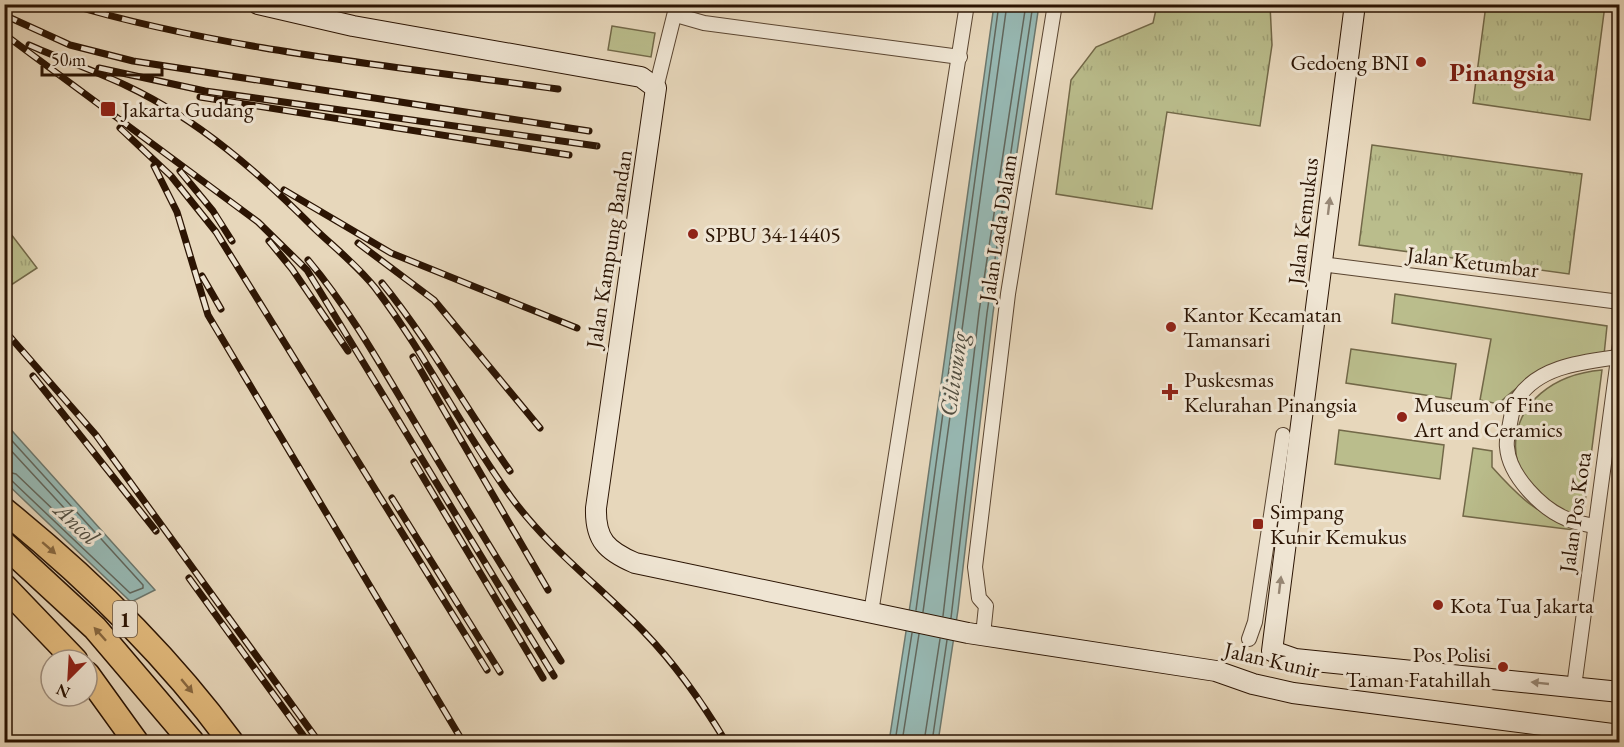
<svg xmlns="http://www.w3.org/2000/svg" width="1624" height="747" font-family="'EB Garamond',serif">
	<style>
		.grass { fill: url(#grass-tufts); stroke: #726848; stroke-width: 1.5 }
		.garden { fill: #babd8c; stroke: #726848; stroke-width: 1.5 }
		.water { fill: #97b9b4; stroke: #6c776d; stroke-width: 1.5 }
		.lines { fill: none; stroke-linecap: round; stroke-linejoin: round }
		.shore { stroke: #61665c; stroke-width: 1.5 }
		.street-casing { stroke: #5a4531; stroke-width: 16 }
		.secondary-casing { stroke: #2b1403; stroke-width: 22 }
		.highway-casing { stroke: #2b1403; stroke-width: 27 }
		.street { stroke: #efe5d3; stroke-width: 14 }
		.secondary { stroke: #efe5d3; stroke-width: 20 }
		.highway { stroke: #e4bc7e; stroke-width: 24 }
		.rail-casing { stroke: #2b1403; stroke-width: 7 }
		.rail { stroke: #efe5d3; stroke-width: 4.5; stroke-dasharray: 14; stroke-linecap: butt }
		.oneway { fill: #978775 }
		.oneway2 { fill: #886840 }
		.poi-dot { fill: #8f2418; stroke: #efe5d3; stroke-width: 2 }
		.labels { text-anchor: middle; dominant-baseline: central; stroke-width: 6; stroke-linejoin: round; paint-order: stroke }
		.shield { fill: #efe5d3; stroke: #665341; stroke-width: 1.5 }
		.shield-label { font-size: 21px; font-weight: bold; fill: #2b1403 }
		.poi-label { font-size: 22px; fill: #2b1403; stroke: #efe5d3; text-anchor: start }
		.street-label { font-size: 22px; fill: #2b1403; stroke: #efe5d3 }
		.water-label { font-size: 24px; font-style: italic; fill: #514e41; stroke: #efe5d3 }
		.quarter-label { font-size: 26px; font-weight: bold; fill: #7a1f14; stroke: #efe5d3 }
	</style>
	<defs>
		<pattern id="grass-tufts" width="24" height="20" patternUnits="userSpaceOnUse" patternTransform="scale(1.5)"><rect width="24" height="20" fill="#babd8c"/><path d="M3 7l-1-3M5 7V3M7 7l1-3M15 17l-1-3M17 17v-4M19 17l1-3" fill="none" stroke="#a0a277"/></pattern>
	</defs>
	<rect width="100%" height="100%" fill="#e7d7bb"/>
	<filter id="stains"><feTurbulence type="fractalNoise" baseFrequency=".00333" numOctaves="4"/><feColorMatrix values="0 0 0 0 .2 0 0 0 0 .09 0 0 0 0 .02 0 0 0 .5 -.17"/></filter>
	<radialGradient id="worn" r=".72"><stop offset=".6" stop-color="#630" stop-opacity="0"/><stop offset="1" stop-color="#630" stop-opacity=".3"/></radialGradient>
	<g class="grass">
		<path d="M1157,5H1270L1272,45L1260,126L1167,112L1152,209L1056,194L1071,80L1096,47L1153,23Z"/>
		<path d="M1486,5H1605L1590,120L1473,103Z"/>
		<path d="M1372,145L1582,174L1569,274L1359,245Z"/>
		<path d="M4,225L37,268L5,289H4Z"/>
	</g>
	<g class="garden">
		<path d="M612,26L655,33L651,57L608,50Z"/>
		<path d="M1395,294L1607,326L1604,355C1562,353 1529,376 1498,404L1480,400L1491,339L1392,323Z"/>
		<path d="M1351,349L1456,364L1451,399L1346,383Z"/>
		<path d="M1602,370L1583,518C1484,493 1497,379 1602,370Z"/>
		<path d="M1339,430L1444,445L1440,479L1335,464Z"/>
		<path d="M1473,448L1492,451V467C1518,496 1542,521 1583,526L1582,531L1463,516Z"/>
	</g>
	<g class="water">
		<path d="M994,5H1039L993,313L958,610L938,742H889L911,599Z"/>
		<path d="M5,423L155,590L131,602L5,482Z"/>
	</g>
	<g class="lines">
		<g class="shore">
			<path d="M4,432L143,585V588L130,593L11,480L4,478"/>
			<path d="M4,443L91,537V541H86L16,474L4,471"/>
			<path d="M916,610L999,4"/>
			<path d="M923,612L1007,4"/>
			<path d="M943,616L979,312L1026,4"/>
			<path d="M951,618L987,313L1033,4"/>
			<path d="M895,742L912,633"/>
			<path d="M902,742L919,634"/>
			<path d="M924,742L940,639"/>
			<path d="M932,742L947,640"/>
		</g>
		<defs>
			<g id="street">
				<path d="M676,15L704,23L960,57"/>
				<path d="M656,88L677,4"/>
				<path d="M1321,264L1620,302"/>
				<path d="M1594,526C1586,524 1576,523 1567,519C1542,509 1509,476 1507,447C1506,442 1508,434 1509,429C1511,419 1512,406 1518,398C1539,366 1583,362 1618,357"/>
				<path d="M871,613L967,4"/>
				<path d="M983,635L986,606L979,598L975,567L1008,294L1055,4"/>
				<path d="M1249,639L1255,622L1283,435"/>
				<path d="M1574,687L1620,344"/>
			</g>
			<g id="secondary">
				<path d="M258,4L353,26L641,77L656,88L596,508C595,540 607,551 635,563L968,633L1216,671L1253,684L1293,693L1620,735"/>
				<path d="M1355,4L1272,651L1295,659L1620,692"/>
			</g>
			<g id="highway">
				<path d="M4,510C89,579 167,655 231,742"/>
				<path d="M4,544L95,628L192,742"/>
				<path d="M4,586L75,660"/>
				<path d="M87,674L136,742"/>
			</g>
		</defs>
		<use href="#street" class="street-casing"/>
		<use href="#secondary" class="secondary-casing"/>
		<use href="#highway" class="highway-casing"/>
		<use href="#street" class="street"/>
		<use href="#secondary" class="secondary"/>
		<use href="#highway" class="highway"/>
		<defs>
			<g id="rail">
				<path d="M68,4C227,51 394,66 558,89"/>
				<path d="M4,15L70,45L133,61L589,131"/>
				<path d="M4,34L258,222L307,270L554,676"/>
				<path d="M29,45C61,59 95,71 127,86C199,120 259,173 315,229C335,248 359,267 376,289C426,355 462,430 511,497C549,549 601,587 645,633C677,666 703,704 726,742"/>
				<path d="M99,68L205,91L597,146"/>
				<path d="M200,97L569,155"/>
				<path d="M120,128L171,176L216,232L487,670"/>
				<path d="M154,166L177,212L208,315L463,742"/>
				<path d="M180,171L213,211L232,241"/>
				<path d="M284,190L391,253L577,328"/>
				<path d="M269,241L292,269L348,351"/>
				<path d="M358,243L434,300L540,428"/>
				<path d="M308,260C352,312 385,373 420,431C466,508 513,585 561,661"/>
				<path d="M202,276L221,309"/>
				<path d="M382,283C430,342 466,409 510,471"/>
				<path d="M4,330L96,435L319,742"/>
				<path d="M413,357L548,590"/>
				<path d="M33,376L156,531"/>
				<path d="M414,462L543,678"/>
				<path d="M392,498L500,672"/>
				<path d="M189,578L308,742"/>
			</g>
		</defs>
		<use href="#rail" class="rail-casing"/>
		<use href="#rail" class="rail"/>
	</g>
	<defs><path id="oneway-solid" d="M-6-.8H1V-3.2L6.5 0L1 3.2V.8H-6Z" transform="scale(1.5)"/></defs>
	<g class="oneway">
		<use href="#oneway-solid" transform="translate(1329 206) rotate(-83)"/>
		<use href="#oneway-solid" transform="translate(1280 585) rotate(-83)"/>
		<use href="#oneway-solid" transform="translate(1540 683) rotate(-174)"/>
	</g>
	<g class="oneway2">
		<use href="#oneway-solid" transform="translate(49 548) rotate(41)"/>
		<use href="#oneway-solid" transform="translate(100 634) rotate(-132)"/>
		<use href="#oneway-solid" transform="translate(187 686) rotate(50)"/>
	</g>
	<g class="poi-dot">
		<circle cx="1421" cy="62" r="6"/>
		<rect x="100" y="101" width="16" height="16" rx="3"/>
		<circle cx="693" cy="234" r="6"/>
		<circle cx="1171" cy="327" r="6"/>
		<path d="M1167 383h6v6h6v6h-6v6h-6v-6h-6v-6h6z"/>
		<circle cx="1402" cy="417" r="6"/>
		<rect x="1252" y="518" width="12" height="12" rx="3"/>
		<circle cx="1438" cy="605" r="6"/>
		<circle cx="1503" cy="667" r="6"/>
	</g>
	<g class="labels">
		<rect class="shield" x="113" y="601" width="24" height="36" rx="4.5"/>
		<g class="shield-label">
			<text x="125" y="619">1</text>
		</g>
		<g class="poi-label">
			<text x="1409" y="62" text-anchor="end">Gedoeng BNI</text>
			<text x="122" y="109">Jakarta Gudang</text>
			<text x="705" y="234">SPBU 34-14405</text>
			<text x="1183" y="314">Kantor Kecamatan<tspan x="1183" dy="25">Tamansari</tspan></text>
			<text x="1184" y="379">Puskesmas<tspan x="1184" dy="25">Kelurahan Pinangsia</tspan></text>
			<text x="1414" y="404">Museum of Fine<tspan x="1414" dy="25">Art and Ceramics</tspan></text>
			<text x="1270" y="511">Simpang<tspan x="1270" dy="25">Kunir Kemukus</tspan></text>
			<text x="1450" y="605">Kota Tua Jakarta</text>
			<text x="1491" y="654" text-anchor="end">Pos Polisi<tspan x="1491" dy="25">Taman Fatahillah</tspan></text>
		</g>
		<g class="street-label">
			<text transform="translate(1303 221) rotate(-83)">Jalan Kemukus</text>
			<text transform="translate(998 228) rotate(-81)">Jalan Lada Dalam</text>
			<text transform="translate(609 249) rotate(-81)">Jalan Kampung Bandan</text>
			<text transform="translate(1473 262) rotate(7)">Jalan Ketumbar</text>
			<text transform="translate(1575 512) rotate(-82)">Jalan Pos Kota</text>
			<text transform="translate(1272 660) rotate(13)">Jalan Kunir</text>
		</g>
		<g class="water-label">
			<text transform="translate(953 374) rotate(-82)">Ciliwung</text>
			<text transform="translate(77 523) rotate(43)">Ancol</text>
		</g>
		<g class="quarter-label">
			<text x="1502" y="72">Pinangsia</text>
		</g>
	</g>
	<rect width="1624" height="747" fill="none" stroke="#e7d7bb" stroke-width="24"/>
	<rect x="6" y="6" width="1612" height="735" fill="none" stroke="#2b1403" stroke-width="3"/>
	<rect x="12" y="12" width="1600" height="723" fill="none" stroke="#2b1403" stroke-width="1.5"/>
	<g transform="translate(69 678) rotate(204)"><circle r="28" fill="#efe5d3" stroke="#a19180" stroke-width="1.5"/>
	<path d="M0-4.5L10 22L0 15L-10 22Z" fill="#8f2418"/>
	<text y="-9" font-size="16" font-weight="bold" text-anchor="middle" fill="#2b1403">N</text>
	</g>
	<path d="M42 66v9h120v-9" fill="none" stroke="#2b1403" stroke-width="3"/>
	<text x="51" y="66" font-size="18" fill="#2b1403" stroke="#efe5d3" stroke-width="4.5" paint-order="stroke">50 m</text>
	<rect width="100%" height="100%" filter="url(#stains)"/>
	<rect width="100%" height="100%" fill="url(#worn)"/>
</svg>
